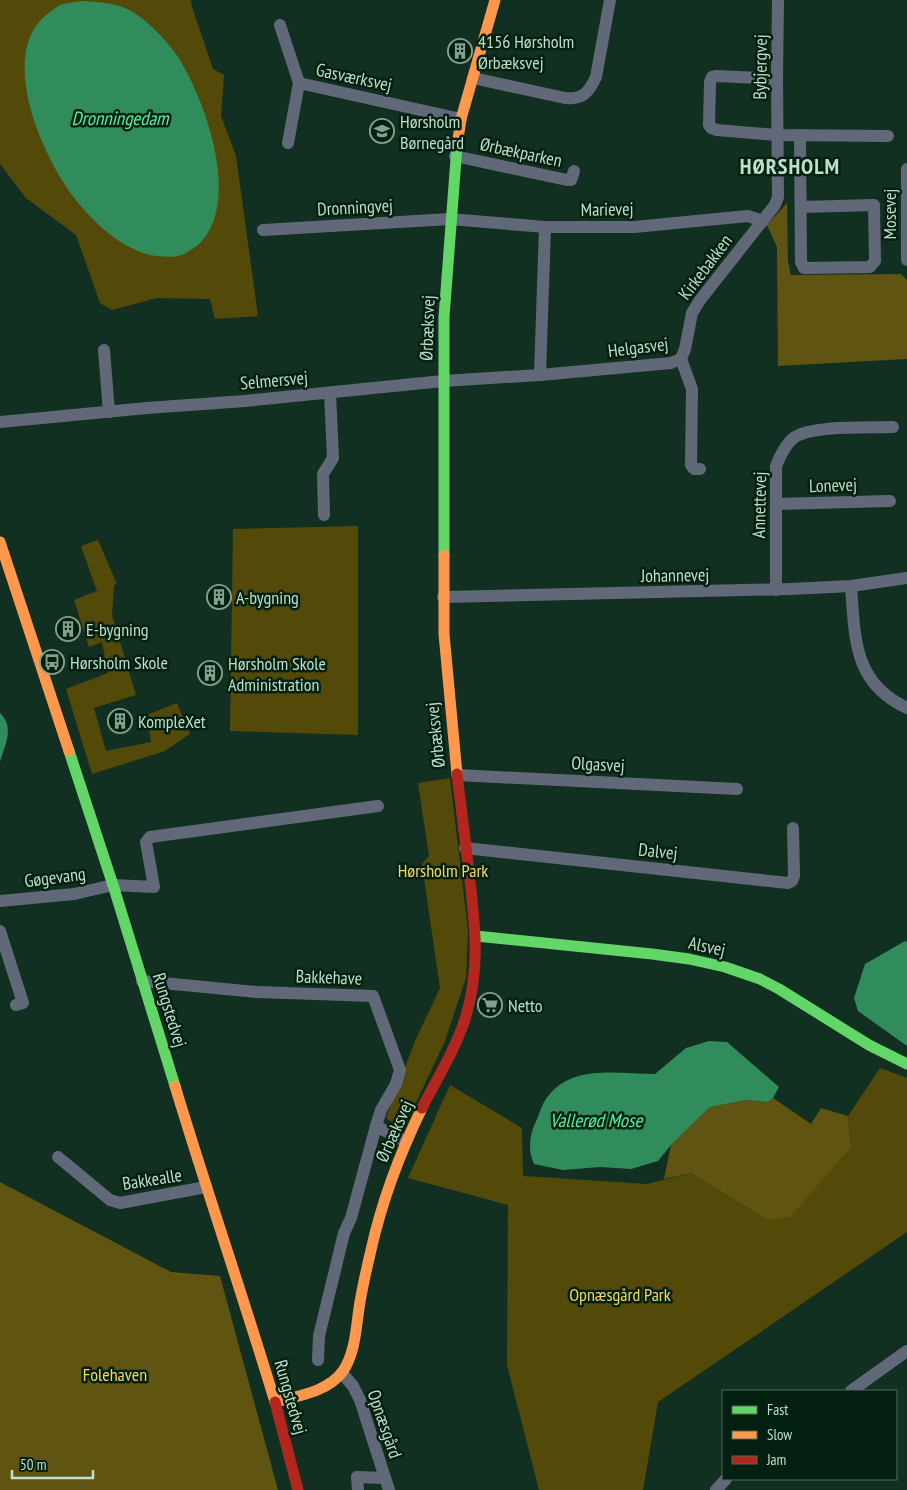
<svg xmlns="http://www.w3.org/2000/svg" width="907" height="1490" font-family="'PT Sans Narrow',sans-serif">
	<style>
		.green { fill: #534a0a }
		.forest { fill: #5f5411 }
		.water { fill: #308c5a }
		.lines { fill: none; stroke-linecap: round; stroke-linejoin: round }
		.street { stroke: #616979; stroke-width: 12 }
		.fast { stroke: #63d668; stroke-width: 11 }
		.slow { stroke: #ff974d; stroke-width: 11 }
		.jam { stroke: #b3261e; stroke-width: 11 }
		.labels { text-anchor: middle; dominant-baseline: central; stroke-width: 5; stroke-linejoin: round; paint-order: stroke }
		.poi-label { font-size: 18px; fill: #bedfc9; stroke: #042011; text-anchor: start }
		.street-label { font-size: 18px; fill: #bedfc9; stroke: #042011 }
		.park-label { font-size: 18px; fill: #f6d85a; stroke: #042011 }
		.water-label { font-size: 19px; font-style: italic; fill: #4ff49e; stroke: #042011 }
		.district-label { font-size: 22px; font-weight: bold; letter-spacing: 1px; fill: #bedfc9; stroke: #042011 }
	</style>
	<rect width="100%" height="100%" fill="#123021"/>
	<g class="green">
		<path d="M0,0H191L192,7L213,69L224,75L221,116L236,156L258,316L215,319L210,299L157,298L112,310L100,303L76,235L26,198L0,164Z"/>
		<path d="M358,526V735L230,731L233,529Z"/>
		<path d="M98,540L117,584L114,585L112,615L136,695L94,708L106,751L151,742L147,715L177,703L190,734L165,751L92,774L66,689L108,673L102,642L89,647L74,600L97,591L81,546Z"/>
		<path d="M450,778L468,931L466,978L445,1041L403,1130L386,1118L415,1041L440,988L422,864L429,856L418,783Z"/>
		<path d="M880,1068L907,1078V1232L658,1402L643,1490H539L507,1365L508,1205L408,1178L450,1085L522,1128L523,1176L647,1184L691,1173L767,1220L851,1147L848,1116Z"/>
	</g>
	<g class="forest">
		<path d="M787,203L788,261L791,275L901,274L907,280V359L778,366L777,247L767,225Z"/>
		<path d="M773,1098L811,1124L821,1108L848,1116L851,1147L790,1217L767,1220L691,1173L664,1179L671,1145L710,1107L746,1100L766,1102Z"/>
		<path d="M0,1182L171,1272L220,1276L278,1490H0Z"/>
	</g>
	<g class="water">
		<path d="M82,1C100,2 120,3 136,14C152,25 167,41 178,57C205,99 241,199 201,242C197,246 191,250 186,253C177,258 166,257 156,256C118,251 79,209 60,177C35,135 0,47 50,12C53,10 56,7 60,5C66,3 75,2 82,1Z"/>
		<path d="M0,713C15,727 5,745 0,762Z"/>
		<path d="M905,941L907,942V1046L858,1011L854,998L865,964Z"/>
		<path d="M709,1041L727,1042L779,1087L773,1098L767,1102L746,1100L710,1107L671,1145L658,1161L631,1169L600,1167L563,1170L534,1164C527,1149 530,1133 537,1119C540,1112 543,1101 549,1095C574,1064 619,1074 655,1074L686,1048Z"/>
	</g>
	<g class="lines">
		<g class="street">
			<path d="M280,25L299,83"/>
			<path d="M473,78L565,98C583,100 589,92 596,77L610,0"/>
			<path d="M777,79L717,76L712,77L710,82L709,125L711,128L717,130L777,135L888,136"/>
			<path d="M800,135L801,262L804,268L870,267L875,261L874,205L801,207"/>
			<path d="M288,143L299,83L461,119"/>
			<path d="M455,156L567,180H571L574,171"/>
			<path d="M907,169V260"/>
			<path d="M263,230L450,219L545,227H634L748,216L763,221"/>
			<path d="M104,350L109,412"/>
			<path d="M681,359L685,349L692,313L700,300L775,205L778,197L777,79L778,0"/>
			<path d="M681,359L692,389L691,465L694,469H700"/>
			<path d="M540,375L545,227"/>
			<path d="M0,422L147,408L245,401L443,381L540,375L671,363L681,359"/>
			<path d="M776,504L890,501"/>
			<path d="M324,515L323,474L333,458L330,393"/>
			<path d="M851,586C855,638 853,683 907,708"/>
			<path d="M776,590V466C780,456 786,443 795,437C813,425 869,428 893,427"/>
			<path d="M443,597L790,589L851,586L907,578"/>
			<path d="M457,775L737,789"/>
			<path d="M465,848L788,883L792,881L794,876L793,828"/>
			<path d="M0,901L74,894L113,885L154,887L146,842L150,837L378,806"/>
			<path d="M0,931L23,1003L16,1005"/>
			<path d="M142,981L257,992L373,996L400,1070L396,1084L381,1110L376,1126"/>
			<path d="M58,1157L110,1200L120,1203L206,1187"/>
			<path d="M318,1360L319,1336L344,1233L351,1218L376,1126L406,1142"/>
			<path d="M342,1373L353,1386L360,1400L389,1490"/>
			<path d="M851,1391L907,1351"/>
			<path d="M358,1490L357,1477L385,1478"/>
			<path d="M716,1490L726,1479"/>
		</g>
		<g class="fast">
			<path d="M444,555V317L457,146"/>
			<path d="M69,751L113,885L175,1086"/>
			<path d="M476,936L652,954L689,959L725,967L760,979L779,989L869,1045L907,1064"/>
		</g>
		<g class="slow">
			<path d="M457,146L461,119L495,0"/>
			<path d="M0,542L69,751"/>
			<path d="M444,555V634L457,774"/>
			<path d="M175,1086C207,1192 243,1296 275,1402"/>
			<path d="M275,1402C298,1396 328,1392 343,1371C356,1352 356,1325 360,1302C363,1284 367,1267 371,1250C382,1201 400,1153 422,1108"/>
		</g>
		<g class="jam">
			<path d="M422,1108C437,1079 455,1050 465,1019C481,968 475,924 469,872C465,840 461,807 457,774"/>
			<path d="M275,1402L298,1490"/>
		</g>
	</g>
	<defs>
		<symbol id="building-ring" viewBox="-11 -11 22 22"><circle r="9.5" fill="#042011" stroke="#82a28e" stroke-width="1.5"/><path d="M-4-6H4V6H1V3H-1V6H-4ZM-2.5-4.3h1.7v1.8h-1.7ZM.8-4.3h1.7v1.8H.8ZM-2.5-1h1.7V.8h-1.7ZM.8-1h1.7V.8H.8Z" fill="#82a28e"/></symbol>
		<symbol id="school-ring" viewBox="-11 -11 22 22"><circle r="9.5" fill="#042011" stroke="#82a28e" stroke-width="1.5"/><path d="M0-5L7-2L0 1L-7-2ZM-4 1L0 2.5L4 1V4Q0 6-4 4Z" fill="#82a28e"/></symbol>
		<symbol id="bus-ring" viewBox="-11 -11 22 22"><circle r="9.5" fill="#042011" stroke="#82a28e" stroke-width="1.5"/><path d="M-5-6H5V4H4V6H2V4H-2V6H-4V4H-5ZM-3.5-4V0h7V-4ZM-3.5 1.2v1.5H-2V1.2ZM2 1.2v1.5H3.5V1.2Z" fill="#82a28e"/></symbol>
		<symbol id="supermarket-ring" viewBox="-11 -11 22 22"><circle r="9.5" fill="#042011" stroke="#82a28e" stroke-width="1.5"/><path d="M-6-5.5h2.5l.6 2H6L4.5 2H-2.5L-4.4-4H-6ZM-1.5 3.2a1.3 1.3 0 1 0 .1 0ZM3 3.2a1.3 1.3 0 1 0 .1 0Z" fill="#82a28e"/></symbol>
	</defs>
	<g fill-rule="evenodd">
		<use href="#building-ring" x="446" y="37" width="28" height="28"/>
		<use href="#school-ring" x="368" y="117" width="28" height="28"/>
		<use href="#building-ring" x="205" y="583" width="28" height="28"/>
		<use href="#building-ring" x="54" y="615" width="28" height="28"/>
		<use href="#bus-ring" x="38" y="648" width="28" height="28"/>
		<use href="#building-ring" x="196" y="659" width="28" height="28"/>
		<use href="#building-ring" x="106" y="707" width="28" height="28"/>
		<use href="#supermarket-ring" x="476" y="991" width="28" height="28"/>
	</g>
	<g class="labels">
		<g class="poi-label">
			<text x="478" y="41">4156 Hørsholm<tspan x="478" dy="21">Ørbæksvej</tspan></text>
			<text x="400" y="121">Hørsholm<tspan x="400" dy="21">Børnegård</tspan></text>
			<text x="236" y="597">A-bygning</text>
			<text x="86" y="629">E-bygning</text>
			<text x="70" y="662">Hørsholm Skole</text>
			<text x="228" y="663">Hørsholm Skole<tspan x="228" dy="21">Administration</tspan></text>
			<text x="138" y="721">KompleXet</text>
			<text x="508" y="1005">Netto</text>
		</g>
		<g class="street-label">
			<text transform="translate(760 67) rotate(-89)">Bybjergvej</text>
			<text transform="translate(354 77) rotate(12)">Gasværksvej</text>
			<text transform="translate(521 152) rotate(12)">Ørbækparken</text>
			<text transform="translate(355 207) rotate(-3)">Dronningvej</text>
			<text transform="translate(607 209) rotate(-1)">Marievej</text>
			<text transform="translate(889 214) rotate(-90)">Mosevej</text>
			<text transform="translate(705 267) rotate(-53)">Kirkebakken</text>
			<text transform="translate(427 328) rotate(-88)">Ørbæksvej</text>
			<text transform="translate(638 347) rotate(-7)">Helgasvej</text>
			<text transform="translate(274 380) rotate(-5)">Selmersvej</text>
			<text transform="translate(833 485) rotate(-2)">Lonevej</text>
			<text transform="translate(759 505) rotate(-89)">Annettevej</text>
			<text transform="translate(675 575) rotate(-1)">Johannevej</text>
			<text transform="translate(435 735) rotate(-96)">Ørbæksvej</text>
			<text transform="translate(598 764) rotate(3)">Olgasvej</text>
			<text transform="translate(658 851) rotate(6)">Dalvej</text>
			<text transform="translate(55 877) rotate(-7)">Gøgevang</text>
			<text transform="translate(707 946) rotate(12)">Alsvej</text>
			<text transform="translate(329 977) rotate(2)">Bakkehave</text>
			<text transform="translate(170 1010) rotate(73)">Rungstedvej</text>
			<text transform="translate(394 1131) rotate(-66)">Ørbæksvej</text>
			<text transform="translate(152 1179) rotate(-9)">Bakkealle</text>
			<text transform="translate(291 1397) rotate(74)">Rungstedvej</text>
			<text transform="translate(385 1424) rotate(71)">Opnæsgård</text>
		</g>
		<g class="park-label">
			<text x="443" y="870">Hørsholm Park</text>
			<text x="620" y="1294">Opnæsgård Park</text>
			<text x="115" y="1374">Folehaven</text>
		</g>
		<g class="water-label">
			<text x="120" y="118">Dronningedam</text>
			<text x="596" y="1120">Vallerød Mose</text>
		</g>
		<g class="district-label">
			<text x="790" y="166">HØRSHOLM</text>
		</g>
	</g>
	<rect x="722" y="1390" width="175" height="90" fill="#042011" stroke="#4e6c5b"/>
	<rect x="732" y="1406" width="25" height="8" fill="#63d668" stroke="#4e6c5b"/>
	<text x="767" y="1415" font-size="15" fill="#bedfc9">Fast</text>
	<rect x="732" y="1431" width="25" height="8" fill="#ff974d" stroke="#4e6c5b"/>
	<text x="767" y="1440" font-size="15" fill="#bedfc9">Slow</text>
	<rect x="732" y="1456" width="25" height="8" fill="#b3261e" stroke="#4e6c5b"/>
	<text x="767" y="1465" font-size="15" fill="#bedfc9">Jam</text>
	<path d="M12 1470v8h81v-8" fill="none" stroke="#bedfc9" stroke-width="2.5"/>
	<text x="20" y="1470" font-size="15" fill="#bedfc9" stroke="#042011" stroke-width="4" paint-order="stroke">50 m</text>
</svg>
